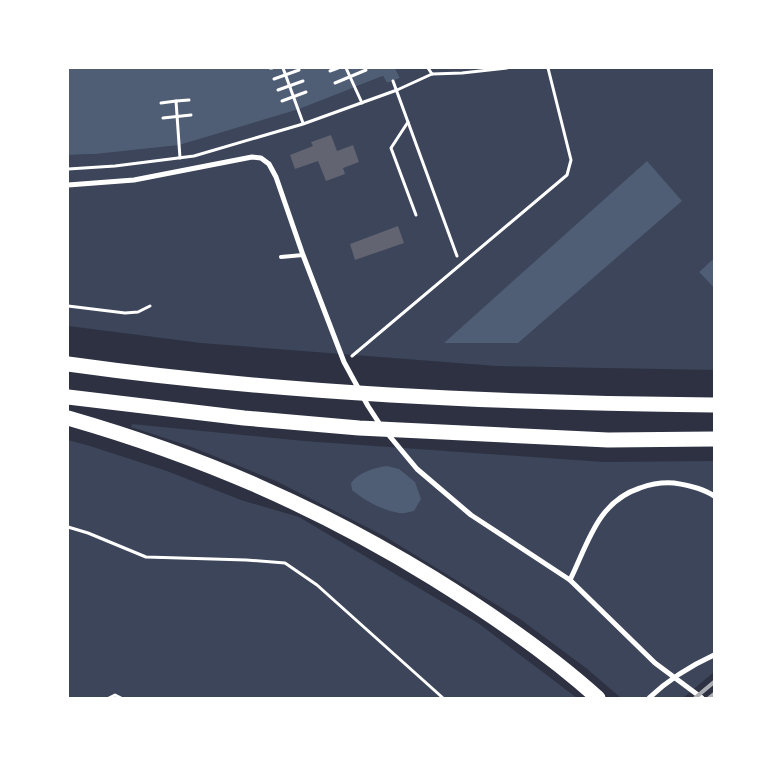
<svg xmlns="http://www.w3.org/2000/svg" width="782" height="766" font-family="'Fira Sans Condensed',sans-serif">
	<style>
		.green { fill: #3c4559 }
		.water { fill: #4f5d75 }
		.building { fill: #626471 }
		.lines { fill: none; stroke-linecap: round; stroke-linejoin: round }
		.path { stroke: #fff; stroke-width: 3 }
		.service { stroke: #fff; stroke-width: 4 }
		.minor { stroke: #fff; stroke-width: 5 }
		.motorway { stroke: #fff; stroke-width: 15 }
		.rail { stroke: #abadb3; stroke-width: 4 }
	</style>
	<rect width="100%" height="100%" fill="#2d3142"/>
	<g class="green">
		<path d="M395,68H714V258L699,272L714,288V370L496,366L201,343L68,326V155L95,154L356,87L383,76L387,83L400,78Z"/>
		<path d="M132,424L304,441L604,462L714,461V672L683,698H621L586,668L520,619L384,536L276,481L189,446L131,427Z"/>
		<path d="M68,440L90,446L167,471L241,500L299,517L478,623L577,698H68Z"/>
	</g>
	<g class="water">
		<path d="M68,68H395L400,78L387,83L383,76L299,109L179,145L95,154L68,155Z"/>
		<path d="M647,161L682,201L518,343H444Z"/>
		<path d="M714,258V288L699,272Z"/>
		<path d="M387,466L399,469L415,482L421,499L414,511C409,512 403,514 399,513C382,510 365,501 352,490L351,483C359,472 374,468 387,466Z"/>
	</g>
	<g class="building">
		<path d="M331,135L337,151L353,145L359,162L343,168L345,174L326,181L318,161L295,169L290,155L313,146L311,142Z"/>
		<path d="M398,226L404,243L355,260L350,244Z"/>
	</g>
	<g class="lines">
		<g class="path">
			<path d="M270,68H272"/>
			<path d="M283,68L303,123"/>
			<path d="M346,68L362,103"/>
			<path d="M428,68L432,74"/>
			<path d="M330,71L338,68"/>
			<path d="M274,79L299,70"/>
			<path d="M393,81L457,256"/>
			<path d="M335,83L366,70"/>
			<path d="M278,90L303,81"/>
			<path d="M176,101L189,100"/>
			<path d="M282,101L306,92"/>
			<path d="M161,103L176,101L180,158"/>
			<path d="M163,118L191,115"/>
			<path d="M408,122L391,148L416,215"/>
			<path d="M68,169L115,166L194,156L303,124L397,90L432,74L462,73L507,68"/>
			<path d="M68,306L125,313L138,312L150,306"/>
			<path d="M352,356L567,175L571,160L548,68"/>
			<path d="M68,527L88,533L146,557L246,560L285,563L317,585L443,698"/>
			<path d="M109,698L115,695L121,698"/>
		</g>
		<path class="service" d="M281,257L303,255"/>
		<g class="minor">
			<path d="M68,185L134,180L252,157L261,158L269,164L276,177L303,255L344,362L368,406L381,426"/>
			<path d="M387,433L417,469L471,515L570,580L655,663L702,698"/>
			<path d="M570,580C588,544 597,502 640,488C651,484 662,482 674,483C687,485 703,488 714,496"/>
			<path d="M649,698C668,680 690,666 714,655"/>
		</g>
		<g class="motorway">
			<path d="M68,364C282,394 498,403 714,405"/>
			<path d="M68,397L244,418L359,428L608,440L714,439"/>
			<path d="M68,418C200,456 316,506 433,578C491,614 547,652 598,698"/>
		</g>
		<g class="rail">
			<path d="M695,698L714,682"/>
			<path d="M709,698L714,694"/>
		</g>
	</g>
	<rect width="782" height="766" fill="none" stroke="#ffffff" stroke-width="138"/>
</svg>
